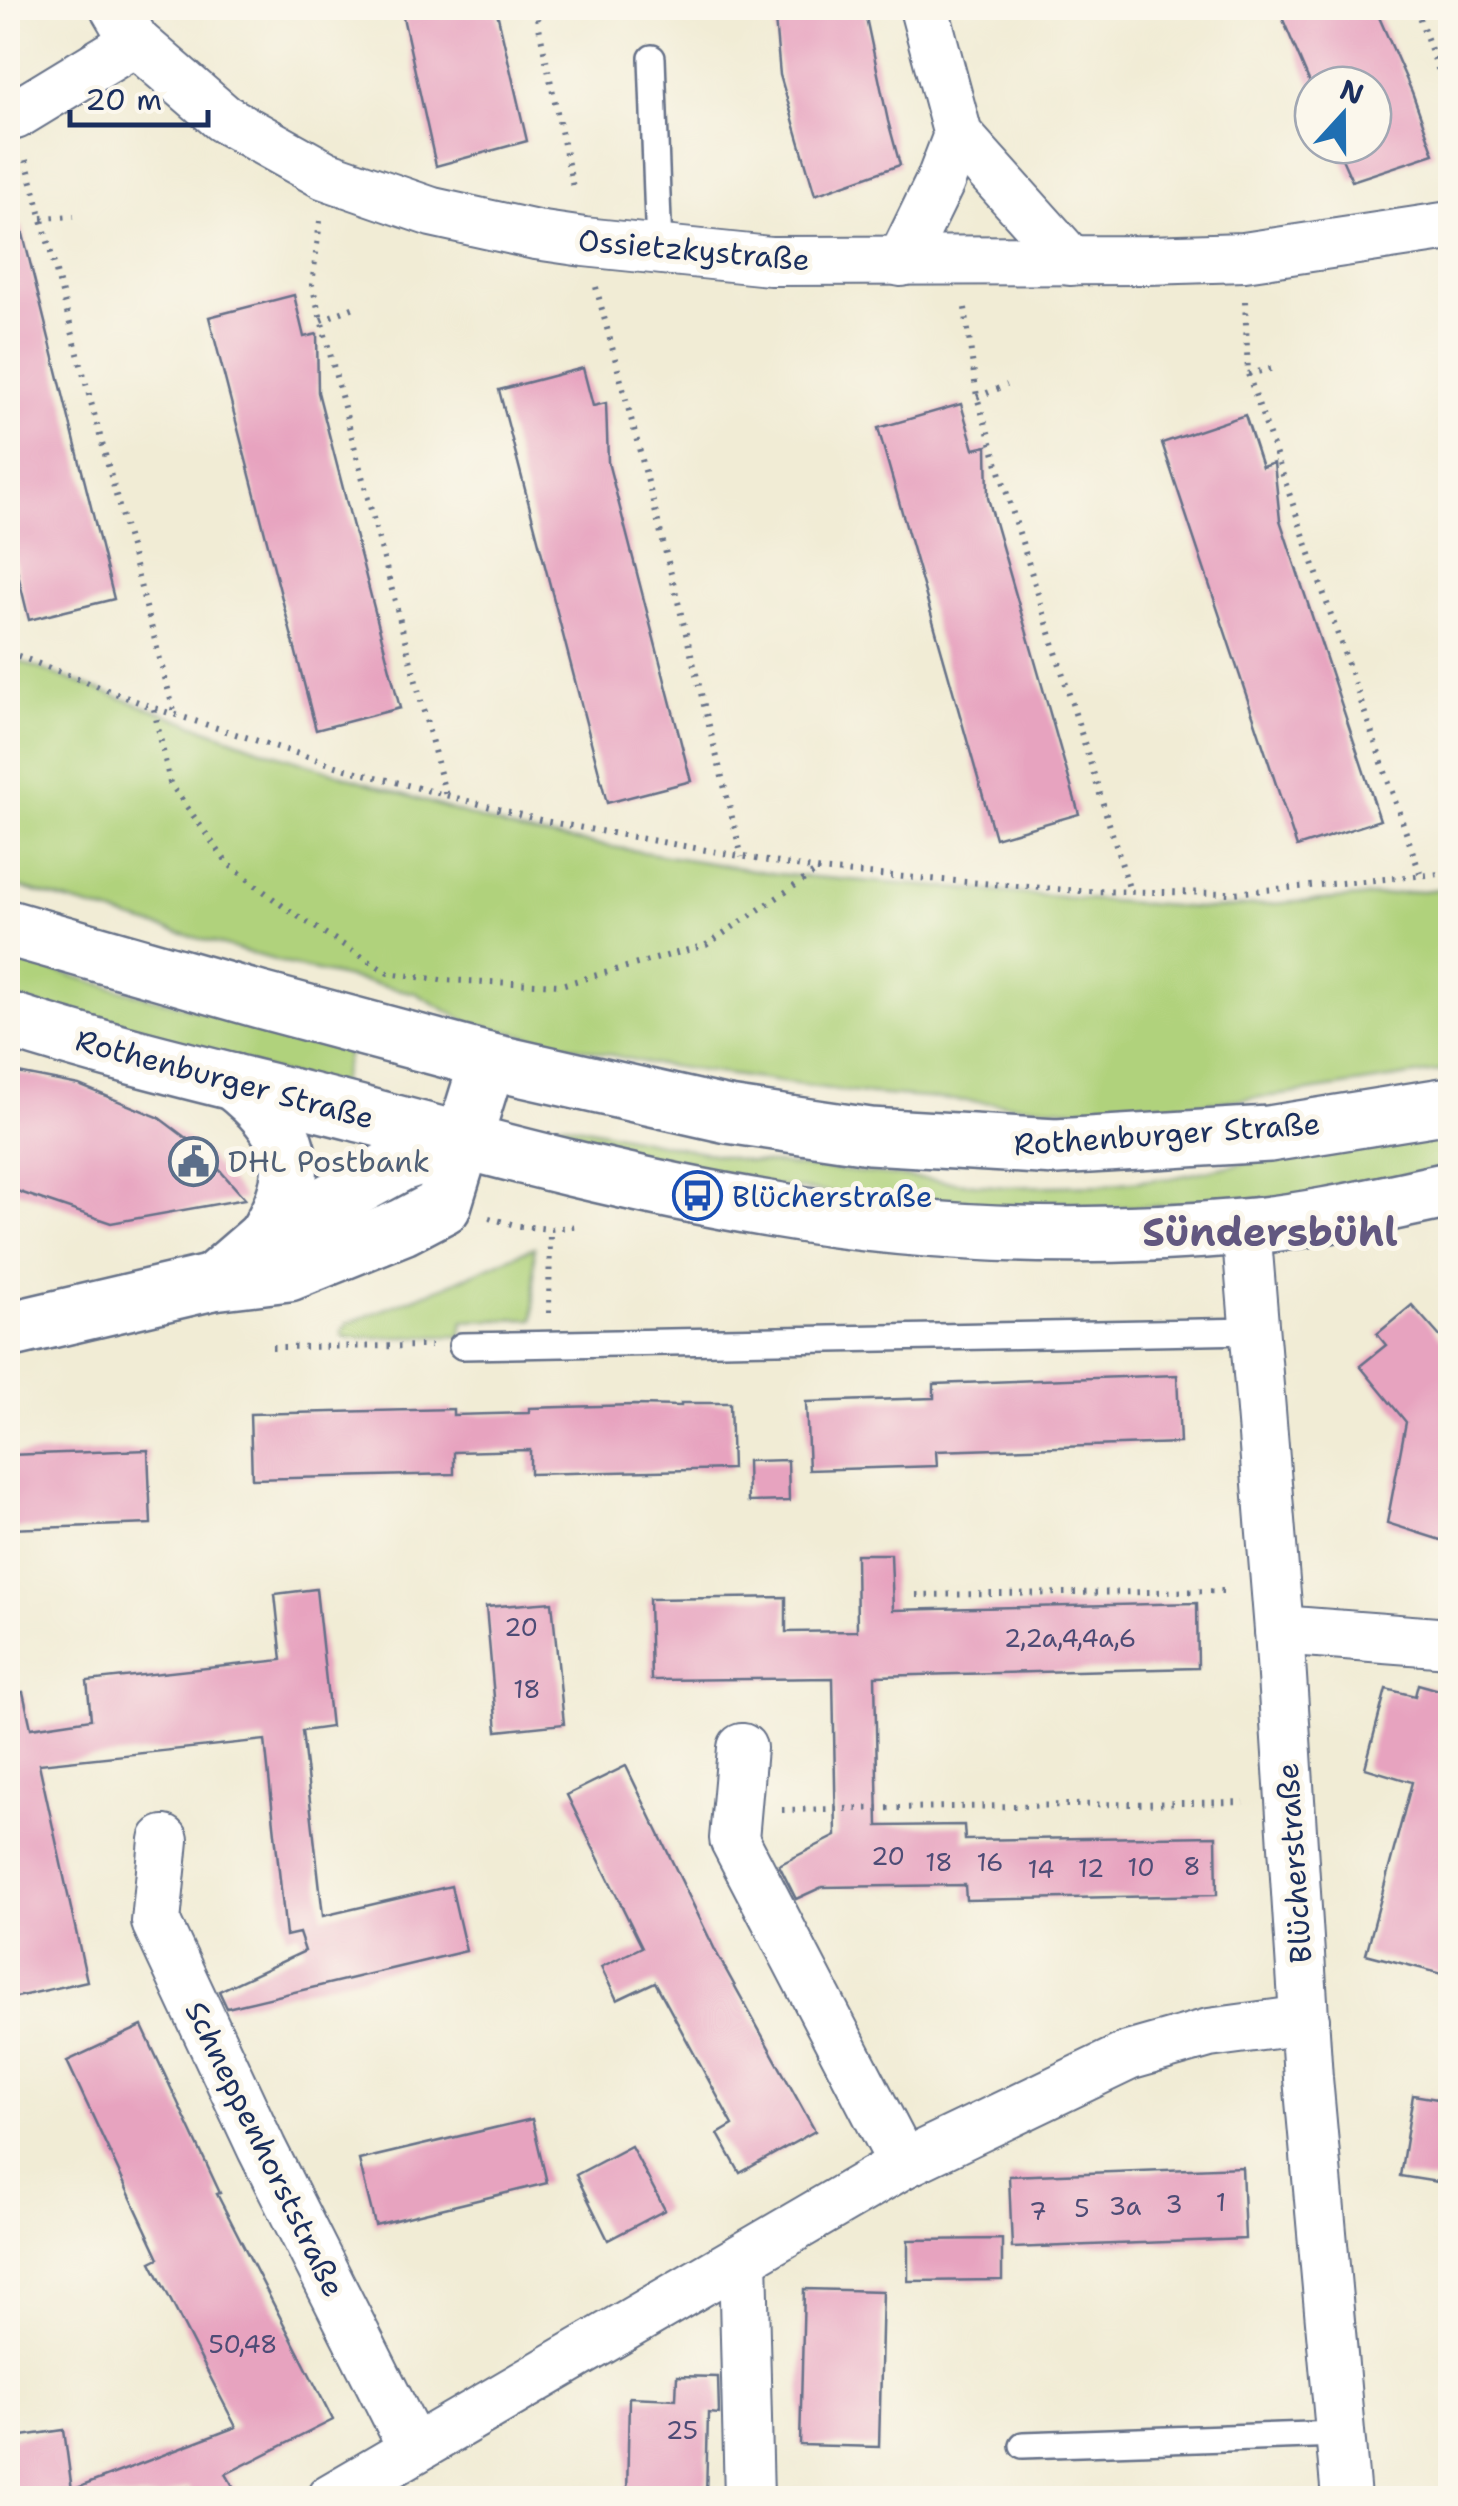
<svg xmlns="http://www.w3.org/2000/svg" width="1458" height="2506" font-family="'Shantell Sans',sans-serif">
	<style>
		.green { fill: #b0d27b; stroke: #66806c; stroke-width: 2.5 }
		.building { fill: #e7a3bf }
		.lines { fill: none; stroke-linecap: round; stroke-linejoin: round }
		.service-casing { stroke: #667188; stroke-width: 30 }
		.minor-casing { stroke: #667188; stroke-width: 52 }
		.tertiary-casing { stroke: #667188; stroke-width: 60 }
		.secondary-casing { stroke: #667188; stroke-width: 60 }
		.path { stroke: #667188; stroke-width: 6; stroke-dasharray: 2.5 8; stroke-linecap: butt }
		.service { stroke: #fff; stroke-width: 25 }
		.minor { stroke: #fff; stroke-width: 48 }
		.tertiary { stroke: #fff; stroke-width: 55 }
		.secondary { stroke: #fff; stroke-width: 55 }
		.labels { text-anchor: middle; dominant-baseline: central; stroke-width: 10; stroke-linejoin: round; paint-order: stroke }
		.number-label { font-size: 25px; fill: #4e4c76 }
		.street-label { font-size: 30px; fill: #1b2f5e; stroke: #fbf7ec }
		.service-label { font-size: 30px; fill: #4e5e75; stroke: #fbf7ec; text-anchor: start }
		.transit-label { font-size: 30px; fill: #164399; stroke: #fbf7ec; text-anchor: start }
		.district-label { font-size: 40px; font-weight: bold; fill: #625880; stroke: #fbf7ec }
	</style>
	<rect width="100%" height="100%" fill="#fbf7ec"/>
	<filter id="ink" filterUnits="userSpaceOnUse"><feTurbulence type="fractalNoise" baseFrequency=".01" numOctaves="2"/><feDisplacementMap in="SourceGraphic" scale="20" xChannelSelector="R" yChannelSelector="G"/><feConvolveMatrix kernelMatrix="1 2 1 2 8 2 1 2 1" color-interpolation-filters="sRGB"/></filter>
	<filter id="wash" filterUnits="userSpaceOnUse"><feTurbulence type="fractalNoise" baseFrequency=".0048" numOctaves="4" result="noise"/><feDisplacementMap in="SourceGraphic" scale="40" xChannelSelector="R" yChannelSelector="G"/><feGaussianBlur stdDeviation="2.25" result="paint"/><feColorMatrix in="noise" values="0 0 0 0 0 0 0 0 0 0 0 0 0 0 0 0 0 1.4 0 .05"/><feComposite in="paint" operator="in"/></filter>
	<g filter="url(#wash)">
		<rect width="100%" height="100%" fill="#f1ecd5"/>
		<g class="green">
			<path d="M8,657L264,750L521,832L777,874L1209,909L1372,896L1450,888V1070L1290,1094L1180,1106L1075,1109L858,1093L647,1063L469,1023L415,993L299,967L8,884Z"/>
			<path d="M8,957L128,992L349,1049L339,1090L8,998Z"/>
			<path d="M561,1123L747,1161L1004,1187L1100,1185L1171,1178L1245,1163L1450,1131V1167L1301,1198L997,1215L654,1170L549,1135L554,1124Z"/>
			<path d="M534,1247V1319L463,1321L461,1336L354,1338L345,1337L341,1333L348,1323L445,1286Z"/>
		</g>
		<g id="blocks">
			<g class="building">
				<path d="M401,8H496L527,141L436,166Z"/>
				<path d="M774,8H864L888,121L900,165L815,195L780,75Z"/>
				<path d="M1278,8H1375L1412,92L1434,154L1352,181L1336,145H1373V85H1313V90Z"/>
				<path d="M21,226L114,599L29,620L8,533V228Z"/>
				<path d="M294,295L304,337L317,334L318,392L400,708L316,730L209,317Z"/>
				<path d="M583,368L593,406L606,403L608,462L691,781L607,803L499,390Z"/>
				<path d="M961,404L974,449L987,446L988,498L1079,814L995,838L878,428Z"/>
				<path d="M1245,415L1262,467L1274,463L1280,520L1380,820L1297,847L1162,443Z"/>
				<path d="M8,1071L79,1085L158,1117L202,1150L245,1199L111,1223L8,1188Z"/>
				<path d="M1412,1305L1450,1348V1543L1387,1523L1406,1422L1360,1366L1386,1345L1377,1334Z"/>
				<path d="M1177,1375L1180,1443L936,1451L937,1466L809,1470L806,1402L934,1398V1384Z"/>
				<path d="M681,1403H730L732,1469L530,1474V1450L454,1452V1474L252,1479L250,1414L453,1409V1415L529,1413V1408L634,1405L681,1406Z"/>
				<path d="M148,1450L151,1524L8,1529V1455Z"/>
				<path d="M788,1460L789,1501L748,1502L747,1461Z"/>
				<path d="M856,1554H891L893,1610L1197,1603L1198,1668L875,1676L878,1826L964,1825L965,1840L1216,1836L1217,1895L966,1900L965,1885L822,1887L796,1899L779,1865L836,1836L833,1678L651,1680L649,1599L786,1597V1632L857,1631Z"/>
				<path d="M316,1589L331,1727L302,1731L323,1916L451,1886L466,1951L227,2008L219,1991L305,1951L299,1933L286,1936L265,1740L39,1764L87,1981L8,1999V1694L23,1692L31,1728L91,1719L87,1681L282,1660L275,1594Z"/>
				<path d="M552,1602L564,1724L497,1731L486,1607Z"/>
				<path d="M1418,1684L1450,1693V1976L1366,1954L1412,1782L1365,1768L1386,1689L1415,1696Z"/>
				<path d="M626,1766L716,1952L815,2131L740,2173L718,2134L733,2125L655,1982L617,2000L601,1967L642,1947L567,1795Z"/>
				<path d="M142,2026L220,2193L217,2194L333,2420L226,2474L240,2498H195L188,2487L159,2498H8V2438L64,2430L72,2490L236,2427L151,2262L159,2258L67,2061Z"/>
				<path d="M1413,2095L1450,2101V2184L1400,2176Z"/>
				<path d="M532,2119L547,2183L375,2225L359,2160Z"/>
				<path d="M631,2146L665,2210L608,2240L576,2175Z"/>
				<path d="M1242,2167L1245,2239L1012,2248L1009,2176Z"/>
				<path d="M1002,2239V2280L908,2281V2240Z"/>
				<path d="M804,2289L883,2291L879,2447L800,2445Z"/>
				<path d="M677,2376L718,2377L719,2414L708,2413L706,2498H627L629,2397L676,2399Z"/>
			</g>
		</g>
	</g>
	<g filter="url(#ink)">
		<use href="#blocks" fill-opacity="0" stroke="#667188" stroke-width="2.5"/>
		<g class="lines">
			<defs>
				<g id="service">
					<path d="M652,58L659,250"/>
					<path d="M462,1346L1254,1331"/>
					<path d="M1023,2445L1340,2434"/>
				</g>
				<g id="minor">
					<path d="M115,8L135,42"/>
					<path d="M924,8L958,135L1071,261"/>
					<path d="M8,117L15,115L135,42L223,118L325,175L432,212L536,235L584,242L770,261L1148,260L1244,257L1450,226"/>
					<path d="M901,262L940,182L958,135"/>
					<path d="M1246,1227L1279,1630L1308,2078L1346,2498"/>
					<path d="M1279,1630L1450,1643"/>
					<path d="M742,1748L734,1839L903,2164"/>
					<path d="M164,1840L156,1922L262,2149L413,2449"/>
					<path d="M743,2258L749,2498"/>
					<path d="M331,2498L903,2164L1128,2056L1209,2033L1305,2020"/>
				</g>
				<g id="tertiary">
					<path d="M233,1082C294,1130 307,1169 265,1237"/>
					<path d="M213,1282L265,1237L399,1164L465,1142"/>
					<path d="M8,1330L213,1282L289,1273L403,1227L443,1206L488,1061"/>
				</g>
				<g id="secondary">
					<path d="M8,928L260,1000L488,1061L728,1115L870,1136L1056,1147L1269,1134L1450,1105"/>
					<path d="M8,1020C123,1057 240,1083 357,1113C493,1149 630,1186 769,1209C925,1236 1085,1241 1243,1227C1313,1221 1382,1204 1450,1190"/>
				</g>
			</defs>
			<use href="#service" class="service-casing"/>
			<use href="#minor" class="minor-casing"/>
			<use href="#tertiary" class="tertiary-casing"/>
			<use href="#secondary" class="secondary-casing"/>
			<g class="path">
				<path d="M535,8L574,192"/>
				<path d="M1416,8L1450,102"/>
				<path d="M26,160L175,715"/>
				<path d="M42,218L74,216"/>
				<path d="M320,221L312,285L446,796"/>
				<path d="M596,287L648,482L742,857"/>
				<path d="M1245,301L1248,374L1421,876"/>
				<path d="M965,308L977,397L1130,891"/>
				<path d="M321,320L360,305"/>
				<path d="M1248,374L1275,368"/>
				<path d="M977,397L1007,385"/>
				<path d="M8,652L154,708L346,769L544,821L818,870L1080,891L1233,893L1450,873"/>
				<path d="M154,709L170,783L227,863L288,910L388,973L441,980L561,985L706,945L817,871"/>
				<path d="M489,1218L519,1226L550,1229L580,1226"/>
				<path d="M549,1313L550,1229"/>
				<path d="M272,1347L431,1346"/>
				<path d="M916,1595L1228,1591"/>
				<path d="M782,1810L1244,1802"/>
			</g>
			<use href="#service" class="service"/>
			<use href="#minor" class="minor"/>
			<use href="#tertiary" class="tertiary"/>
			<use href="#secondary" class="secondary"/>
		</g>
	</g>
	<defs>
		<symbol id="civic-ring" viewBox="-11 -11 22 22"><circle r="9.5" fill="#fbf7ec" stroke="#5c6f8a" stroke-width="1.5"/><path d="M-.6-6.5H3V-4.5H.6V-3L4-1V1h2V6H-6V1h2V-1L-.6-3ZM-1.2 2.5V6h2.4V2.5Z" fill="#5c6f8a"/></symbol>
		<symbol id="bus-ring" viewBox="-11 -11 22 22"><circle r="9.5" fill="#fbf7ec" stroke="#1a4fb4" stroke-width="1.5"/><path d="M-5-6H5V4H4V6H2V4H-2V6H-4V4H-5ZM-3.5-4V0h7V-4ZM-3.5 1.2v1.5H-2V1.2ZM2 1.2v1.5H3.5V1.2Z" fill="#1a4fb4"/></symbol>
	</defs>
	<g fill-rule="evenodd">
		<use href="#civic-ring" x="166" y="1134" width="55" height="55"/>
		<use href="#bus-ring" x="670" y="1168" width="55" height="55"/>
	</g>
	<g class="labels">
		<g class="number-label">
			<text x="521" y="1627">20</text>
			<text x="1070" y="1638">2,2a,4,4a,6</text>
			<text x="527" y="1689">18</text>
			<text x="888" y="1856">20</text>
			<text x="939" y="1862">18</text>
			<text x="990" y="1862">16</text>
			<text x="1192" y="1866">8</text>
			<text x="1141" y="1867">10</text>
			<text x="1091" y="1868">12</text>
			<text x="1041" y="1869">14</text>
			<text x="1221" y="2202">1</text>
			<text x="1174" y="2204">3</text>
			<text x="1125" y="2206">3a</text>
			<text x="1082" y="2208">5</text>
			<text x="1038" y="2211">7</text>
			<text x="243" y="2344">50,48</text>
			<text x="682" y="2430">25</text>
		</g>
		<g class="street-label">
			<text transform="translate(694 250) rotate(5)">Ossietzkystraße</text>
			<text transform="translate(225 1079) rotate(15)">Rothenburger Straße</text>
			<text transform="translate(1167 1134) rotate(-4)">Rothenburger Straße</text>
			<text transform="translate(1294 1863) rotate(-94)">Blücherstraße</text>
			<text transform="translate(265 2149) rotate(64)">Schneppenhorststraße</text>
		</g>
		<g class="service-label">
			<text x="228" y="1161">DHL Postbank</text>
		</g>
		<g class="transit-label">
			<text x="732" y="1196">Blücherstraße</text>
		</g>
		<g class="district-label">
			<text x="1270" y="1232">Sündersbühl</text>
		</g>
	</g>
	<rect width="1458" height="2506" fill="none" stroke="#fbf7ec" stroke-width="40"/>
	<g transform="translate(1343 115) rotate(21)"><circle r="48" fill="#fbf7ec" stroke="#a1a7b3" stroke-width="2.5"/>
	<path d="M0-8L18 38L0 25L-18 38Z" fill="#1f6fb2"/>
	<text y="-15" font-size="28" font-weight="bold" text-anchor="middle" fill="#1b2f5e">N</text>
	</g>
	<path d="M70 110v15h138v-15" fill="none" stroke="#1b2f5e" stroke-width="5"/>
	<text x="85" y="110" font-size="30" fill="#1b2f5e" stroke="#fbf7ec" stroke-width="8" paint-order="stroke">20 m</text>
</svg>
